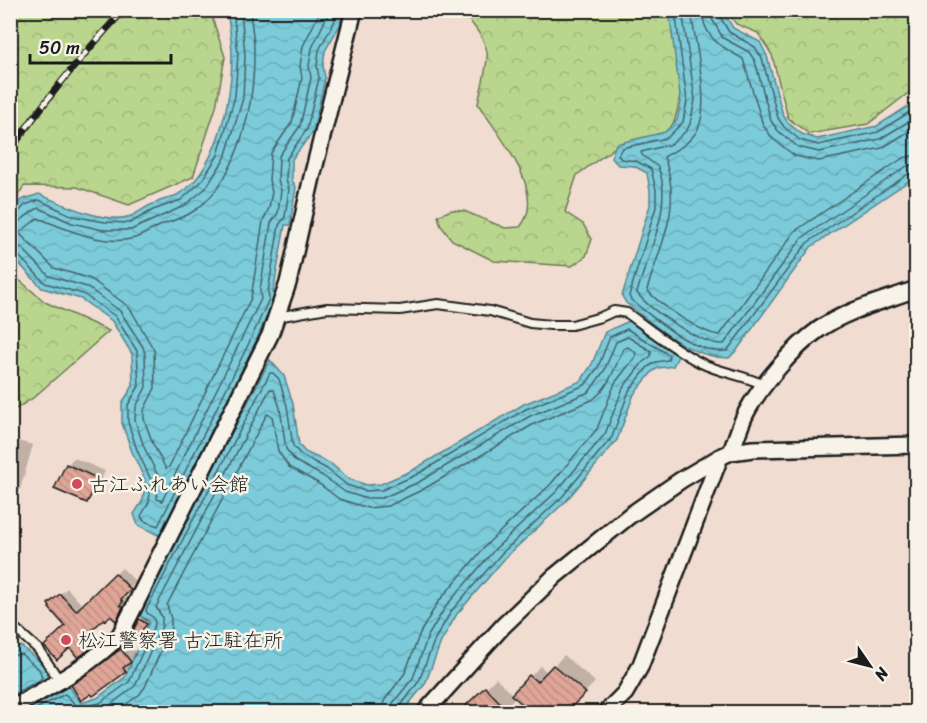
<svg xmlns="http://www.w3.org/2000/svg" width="927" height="723" font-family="Sriracha,'Klee One',sans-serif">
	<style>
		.forest { fill: url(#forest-crowns); stroke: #6b7955; stroke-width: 1.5 }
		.water { fill: url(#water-waves); stroke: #56858e; stroke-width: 1.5 }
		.shadow { fill: #0003 }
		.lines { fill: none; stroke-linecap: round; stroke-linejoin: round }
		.shore { stroke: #426268; stroke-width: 1.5 }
		.building { fill: url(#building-back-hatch); stroke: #1c1c1c; stroke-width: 1.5 }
		.lane-casing { stroke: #1c1c1c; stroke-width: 12 }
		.street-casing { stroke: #1c1c1c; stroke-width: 20 }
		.lane { stroke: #f7f3e8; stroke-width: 8 }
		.street { stroke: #f7f3e8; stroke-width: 15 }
		.rail-casing { stroke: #1c1c1c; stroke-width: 7 }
		.rail { stroke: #f7f3e8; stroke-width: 4.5; stroke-dasharray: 14; stroke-linecap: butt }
		.poi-dot { fill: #d1495b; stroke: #f7f3e8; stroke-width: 2 }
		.labels { text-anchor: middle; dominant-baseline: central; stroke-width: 5; stroke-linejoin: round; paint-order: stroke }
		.poi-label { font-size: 20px; fill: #1c1c1c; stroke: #f7f3e8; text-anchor: start }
	</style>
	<defs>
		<pattern id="forest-crowns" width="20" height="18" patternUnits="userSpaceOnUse" patternTransform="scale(1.5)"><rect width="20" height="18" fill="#bad68e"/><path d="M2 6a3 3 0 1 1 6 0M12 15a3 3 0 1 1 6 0" fill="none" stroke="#9fb77a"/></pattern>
		<pattern id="water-waves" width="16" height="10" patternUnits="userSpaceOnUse" patternTransform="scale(1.5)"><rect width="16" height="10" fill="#7ccbda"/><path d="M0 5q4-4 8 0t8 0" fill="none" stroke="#6baeba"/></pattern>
		<pattern id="building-back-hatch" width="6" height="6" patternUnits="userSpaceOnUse" patternTransform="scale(1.5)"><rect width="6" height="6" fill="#dfa698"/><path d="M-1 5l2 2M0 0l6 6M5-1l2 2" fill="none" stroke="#bf8e82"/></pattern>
	</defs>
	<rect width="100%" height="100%" fill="#f0dcd0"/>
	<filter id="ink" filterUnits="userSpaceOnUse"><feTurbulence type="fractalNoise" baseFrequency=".0167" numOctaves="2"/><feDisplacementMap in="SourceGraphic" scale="12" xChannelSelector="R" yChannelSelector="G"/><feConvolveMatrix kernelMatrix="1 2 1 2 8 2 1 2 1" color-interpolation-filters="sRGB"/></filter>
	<g filter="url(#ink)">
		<g class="forest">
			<path d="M11,10L210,11L225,57L216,107L193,177L129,205L77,187L24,186L11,206Z"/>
			<path d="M456,11H674C679,51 688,93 670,132L617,146L577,175L565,212L583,224L592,239L586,256L572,266L494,261L452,240L441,226L438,216L451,210L464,211L505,228L520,227C549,193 497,133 478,104C480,93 489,60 487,52C485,39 468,14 456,11Z"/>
			<path d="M727,11H916V87L868,124L809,134L788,118L772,55L758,33L736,24Z"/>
			<path d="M11,273L45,302L109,331L33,398L11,412Z"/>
		</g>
		<g class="water">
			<path d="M227,11H344L340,25L325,51L323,66L325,78L313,132L292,159V180L296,187L290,225H285L273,293L277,295L255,343L160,536L138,525L134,514L143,500L145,480L132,452L122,423V403L133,386L132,354L112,321L81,299L42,288L11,255V213L21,200L39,194C61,204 107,225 131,216C139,212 147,206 155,203C162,200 170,198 177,195C217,174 232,97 232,56C232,41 229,25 227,11Z"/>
			<path d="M669,11H723L733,28L760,42L767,56L783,115L788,123L802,134L817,139L877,126L916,101V176L811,247L737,350L729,358C689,358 656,326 626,303L622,296L650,205V191L647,173L634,166L618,165L611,157L616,144L665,132L677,120L681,102Z"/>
			<path d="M629,321L679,354L673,366L658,368L653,371L634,394L617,440L566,501L506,557L457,614L441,642L425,684L402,712H17L68,685L81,703L97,698L125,677L149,622L137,614L270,360L284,376L293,404L299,445L305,452L331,464L349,479L367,485L381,484L413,470L524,404L581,381L592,364L605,332Z"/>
			<path d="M21,646L45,666L50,682L11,703V649Z"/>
		</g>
		<g class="shadow">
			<path d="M10,439L33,445L17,499L10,506Z"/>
			<path d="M74,458L105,471L94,494L87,502L67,465Z"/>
			<path d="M122,568L136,582L126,592L128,594L125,597L129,600L122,612L116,619L110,614L104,617L88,631L96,640L78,655L67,626L50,604L67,588L83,606Z"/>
			<path d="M143,616L149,620L140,632H134Z"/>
			<path d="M129,643L137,654L130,661L132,664L125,671L73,686Z"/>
			<path d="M564,655L595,682L566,712H534L516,697L500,712H462L496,678L513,695L540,666L548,673Z"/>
		</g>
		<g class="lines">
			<g class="shore">
				<path d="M250,10C251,25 255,41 254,56C254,107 237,187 189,214C181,218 172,221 164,224C154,228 145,235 135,238C105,247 65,229 38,218L19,233L54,268L91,279L125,304L131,310L154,350L155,388L144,410V419L153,444L166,469L169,467L251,298L263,221L269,208L272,192L269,180L271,153L292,122L302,78L300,66L303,46L321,10"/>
				<path d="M675,10L687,101L683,122L667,138L622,148L618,155L621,159L636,161L651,169L656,190V207L629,296L631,300C656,319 694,355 727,351L807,243L911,172L916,171"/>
				<path d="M682,10L695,100L690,124L687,130L672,144L641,152L642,155L658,167C674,205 647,255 637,293C650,310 703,346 724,344L802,238L907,166L916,164"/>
				<path d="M691,10C694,41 714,112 694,135C685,147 675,150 664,157C683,208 661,241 647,290C659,304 702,334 720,335L795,231L903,158L916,155"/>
				<path d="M702,10C703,39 723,47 743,59L763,125L773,139L795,156L819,161L882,148L916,127"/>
				<path d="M711,10L712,19L723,38L749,52L755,61L771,121L779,132L798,147L819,152L880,139L916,117"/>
				<path d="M718,10L719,15L729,32L755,47L762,58L778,118L784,127L800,140L818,145L878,132L916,108"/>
				<path d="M10,216L16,215L25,205L39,200L73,216L105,222L130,223L153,210L181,200L201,182L218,155L235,96L238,54L233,10"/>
				<path d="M10,224C23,223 28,212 39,208L72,223L103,230H131L184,206L206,188L225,158L243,98L245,55L241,10"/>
				<path d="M10,244L21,247L49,276L87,287L120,311L143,347L145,354L146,387L136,407L135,420L144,447L158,476L157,499L162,501L261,299L260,290L271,223L278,213L281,190L278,180L279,156L300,126L311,78L309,66L312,48L330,10"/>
				<path d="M10,252L17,254L45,283L83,294L115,316L137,351L139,386L128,405V422L137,450L151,480L149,502L141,516L144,521L158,526L250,341L269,299L268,292L279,225L285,217L289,189L286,180L287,158L307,129L319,78L317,66L319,50L334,22L338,10"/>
				<path d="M10,655L21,654L39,669L42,677L40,680L10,696"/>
				<path d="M30,712L65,694L79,708L100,703L129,682L155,624L154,618L147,613L146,610L270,373H273L279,379L287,406L293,446L301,455L327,469L347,485L365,491L382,490L416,475L526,409L585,385L598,367L610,337L627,329L669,355L668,360L656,362L648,367L629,391L612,437L562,497L502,553L452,610L435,639L419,681L400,707L398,712"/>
				<path d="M96,712L105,709L135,686L162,626V617L156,607L270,389L274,390L280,408L286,449L295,461L323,476L345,492L364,498H382L419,482L530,416L589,392L604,371L616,342L628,337L651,351V356L643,362L623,388L605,434L556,492L496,548L446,606L428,636L413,678L393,703L391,712"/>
				<path d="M115,712L139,695L145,687L171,628V619L167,605L267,414L272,416L278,451L289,467L318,483L339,499L368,508L388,506L422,490L534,424L592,400C609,388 615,367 623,349L628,347L635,352L636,356L615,383L597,429L550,485L490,541L438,602L420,633L405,673L384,701L382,712"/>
			</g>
		</g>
		<g class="building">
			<path d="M66,464L99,479L87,503L54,489Z"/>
			<path d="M115,573L131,590L121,599L123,602L120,605L123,607L116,621L110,616L105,621L104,619L83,638L91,648L78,658L70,648L57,660L44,646L65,626L49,608L50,607L48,604L60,594L76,611Z"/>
			<path d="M139,619L147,624L137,637L132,633Z"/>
			<path d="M121,649L131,662L123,668L126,672L93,696L91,694L81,701L71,685Z"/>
			<path d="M553,665L586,693L566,712H532L511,695L529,675L537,682Z"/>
			<path d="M485,687L509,712H459Z"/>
		</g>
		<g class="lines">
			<defs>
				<g id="lane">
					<path d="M277,317L327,308L400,310L438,304L490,311L530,323L551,325H572L601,317L614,311L627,313C649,329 678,352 701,363C721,373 744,375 764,385"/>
					<path d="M10,624L38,649L60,681"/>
				</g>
				<g id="street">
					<path d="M731,452C736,439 740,425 746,413C760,386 794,347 818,330C846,310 884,301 916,289"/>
					<path d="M10,709C49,687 89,667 120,635L270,335L288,283L312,177L354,10"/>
					<path d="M425,712L503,626L555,576L629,516L681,480L720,457L731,452L753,449L916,445"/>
					<path d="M606,712L625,693L640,667L720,457"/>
				</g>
			</defs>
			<use href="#lane" class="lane-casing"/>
			<use href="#street" class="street-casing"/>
			<use href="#lane" class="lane"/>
			<use href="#street" class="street"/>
			<defs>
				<path id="rail" d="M10,151C45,100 81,56 124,10"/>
			</defs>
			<use href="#rail" class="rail-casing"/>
			<use href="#rail" class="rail"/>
		</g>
	</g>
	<g class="poi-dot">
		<circle cx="77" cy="484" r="6"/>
		<circle cx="66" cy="640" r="6"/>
	</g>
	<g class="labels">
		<g class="poi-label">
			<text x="89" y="484">古江ふれあい会館</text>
			<text x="78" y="640">松江警察署 古江駐在所</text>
		</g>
	</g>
	<rect width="927" height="723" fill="none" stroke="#f7f3e8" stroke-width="36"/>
	<rect x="18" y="18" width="891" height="687" fill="none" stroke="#1c1c1c" stroke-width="2" filter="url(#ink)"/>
	<g transform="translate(870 666) rotate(125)" stroke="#f7f3e8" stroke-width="4.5" paint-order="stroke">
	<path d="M0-4.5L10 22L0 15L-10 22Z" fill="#1c1c1c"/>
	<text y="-9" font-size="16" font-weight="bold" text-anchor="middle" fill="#1c1c1c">N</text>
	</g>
	<path d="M30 54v9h141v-9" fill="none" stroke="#1c1c1c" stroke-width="3"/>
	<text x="39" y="54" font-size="18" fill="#1c1c1c" stroke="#f7f3e8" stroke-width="4.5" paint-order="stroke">50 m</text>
</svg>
